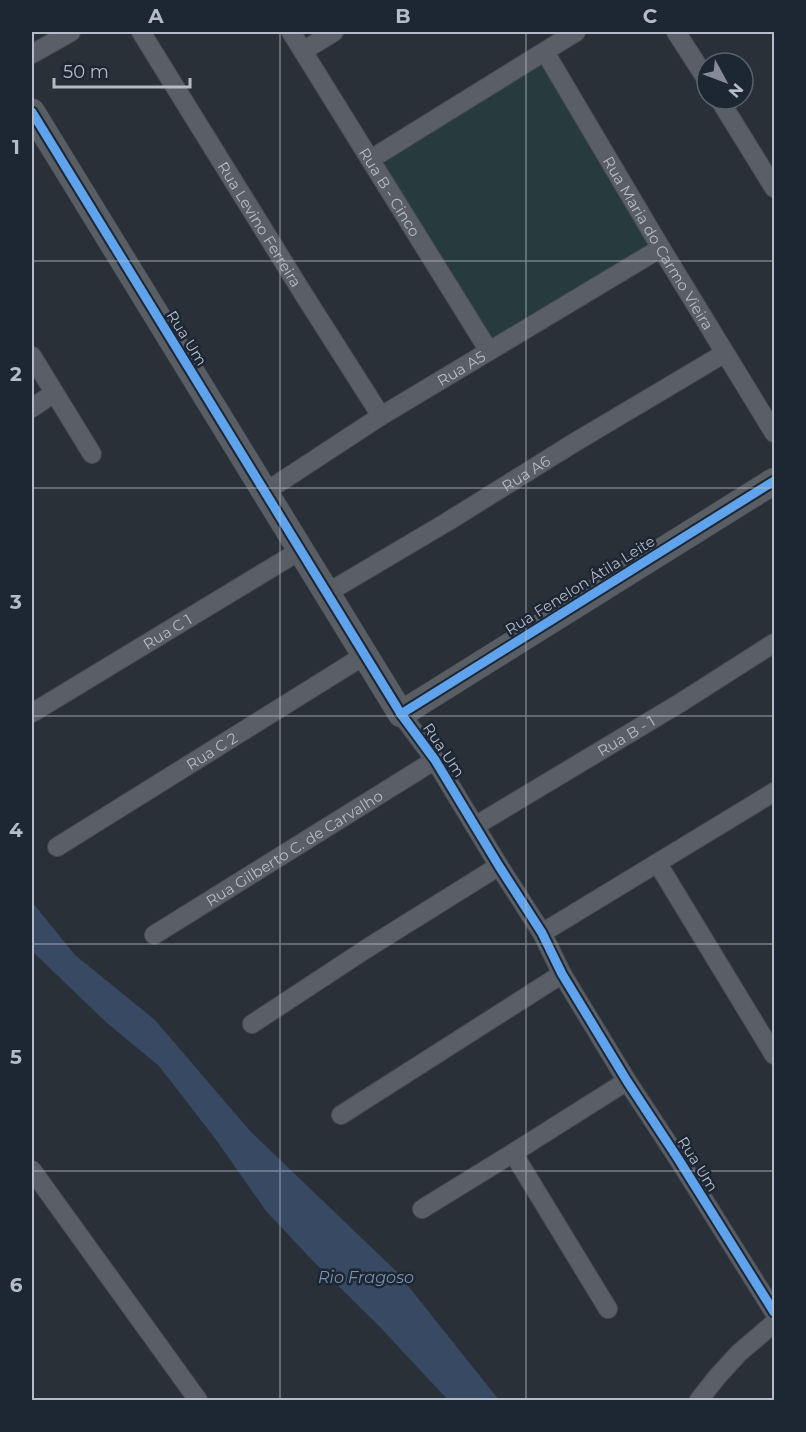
<svg xmlns="http://www.w3.org/2000/svg" width="806" height="1432" font-family="Montserrat,sans-serif">
	<style>
		.green { fill: #273a3e }
		.water { fill: #384963 }
		.lines { fill: none; stroke-linecap: round; stroke-linejoin: round }
		.street-casing { stroke: #484c53; stroke-width: 20 }
		.secondary-casing { stroke: #484c53; stroke-width: 27 }
		.street { stroke: #5a5e66; stroke-width: 18 }
		.secondary { stroke: #595d64; stroke-width: 26 }
		.cycleway-casing { stroke: #1d2633; stroke-width: 13 }
		.cycleway { stroke: #60a3ed; stroke-width: 9 }
		.grid { fill: none; stroke: #b4bcc9; stroke-width: 1.5; stroke-opacity: 0.55 }
		.labels { text-anchor: middle; dominant-baseline: central; stroke-width: 5; stroke-linejoin: round; paint-order: stroke }
		.street-label { font-size: 15px; fill: #b4bcc9; stroke: #1d2633 }
		.water-label { font-size: 16px; font-style: italic; fill: #7c92b1; stroke: #1d2633 }
		.neatline { fill: none; stroke: #b4bcc9; stroke-width: 2 }
		.grid-label { font-size: 20px; text-anchor: middle; font-weight: bold; fill: #b4bcc9 }
	</style>
	<rect width="100%" height="100%" fill="#2a3038"/>
	<path class="green" d="M543,63L656,246L496,346L382,163Z"/>
	<path class="water" d="M32,902L75,955L155,1020L250,1131L397,1272L499,1400H448L379,1326L313,1261L266,1211L217,1141L159,1066L107,1023L32,951Z"/>
	<g class="lines">
		<defs>
			<g id="street">
				<path id="s1" d="M141,32L304,295L381,416"/>
				<path id="s2" d="M291,32L489,351"/>
				<path d="M676,32L707,80"/>
				<path d="M303,51L334,32"/>
				<path id="s3" d="M545,52L661,248L774,433"/>
				<path d="M32,54L71,32"/>
				<path d="M719,99L774,188"/>
				<path d="M371,159L576,32"/>
				<path d="M32,356L92,454"/>
				<path d="M32,408L54,393"/>
				<path id="s4" d="M265,492L381,416L661,248"/>
				<path id="s5" d="M327,593L447,522L572,444L725,353"/>
				<path id="s6" d="M32,713L301,550"/>
				<path d="M401,714L435,760L499,866L542,933L562,974L627,1081L677,1157L774,1312"/>
				<path id="s7" d="M475,826L680,703L774,643"/>
				<path id="s8" d="M57,847L365,655"/>
				<path d="M658,864L774,1055"/>
				<path d="M542,933L774,792"/>
				<path id="s9" d="M154,935L435,760"/>
				<path d="M252,1024L366,949L499,866"/>
				<path d="M341,1115L562,974"/>
				<path d="M513,1153L608,1309"/>
				<path d="M32,1170L198,1400"/>
				<path d="M422,1209L513,1153L627,1081"/>
				<path d="M699,1400L717,1377L739,1353L774,1323"/>
			</g>
			<path id="secondary" d="M32,112L401,714L774,481"/>
		</defs>
		<use href="#street" class="street-casing"/>
		<use href="#secondary" class="secondary-casing"/>
		<use href="#street" class="street"/>
		<use href="#secondary" class="secondary"/>
		<defs>
			<g id="cycleway">
				<path d="M32,112L401,714L435,760L499,866L542,933L562,974L627,1081L677,1157L774,1312"/>
				<path d="M401,714L774,481"/>
			</g>
		</defs>
		<use href="#cycleway" class="cycleway-casing"/>
		<use href="#cycleway" class="cycleway"/>
	</g>
	<path class="grid" d="M280,32V1400M526,32V1400M32,261H774M32,488H774M32,716H774M32,944H774M32,1171H774"/>
	<g class="labels">
		<g class="street-label">
			<text stroke="none"><textPath href="#s2" startOffset="188">Rua B - Cinco</textPath></text>
			<text stroke="none"><textPath href="#s1" startOffset="226">Rua Levino Ferreira</textPath></text>
			<text stroke="none"><textPath href="#s3" startOffset="222">Rua Maria do Carmo Vieira</textPath></text>
			<text transform="translate(187 338) rotate(58)">Rua Um</text>
			<text stroke="none"><textPath href="#s4" startOffset="232">Rua A5</textPath></text>
			<text stroke="none"><textPath href="#s5" startOffset="232">Rua A6</textPath></text>
			<text transform="translate(580 585) rotate(-32)">Rua Fenelon Átila Leite</text>
			<text stroke="none"><textPath href="#s6" startOffset="158">Rua C 1</textPath></text>
			<text stroke="none"><textPath href="#s7" startOffset="176">Rua B - 1</textPath></text>
			<text transform="translate(444 750) rotate(56)">Rua Um</text>
			<text stroke="none"><textPath href="#s8" startOffset="182">Rua C 2</textPath></text>
			<text stroke="none"><textPath href="#s9" startOffset="165">Rua Gilberto C. de Carvalho</textPath></text>
			<text transform="translate(698 1164) rotate(58)">Rua Um</text>
		</g>
		<g class="water-label">
			<text x="366" y="1277">Rio Fragoso</text>
		</g>
	</g>
	<rect width="806" height="1432" fill="none" stroke="#1d2633" stroke-width="66"/>
	<g transform="translate(725 81) rotate(131)"><circle r="28" fill="#1d2633" stroke="#59626f" stroke-width="1.5"/>
	<path d="M0-4.5L10 22L0 15L-10 22Z" fill="#848b96"/>
	<text y="-9" font-size="16" font-weight="bold" text-anchor="middle" fill="#b4bcc9">N</text>
	</g>
	<path d="M54 78v9h136v-9" fill="none" stroke="#b4bcc9" stroke-width="3"/>
	<text x="63" y="78" font-size="18" fill="#b4bcc9" stroke="#1d2633" stroke-width="4.5" paint-order="stroke">50 m</text>
	<rect x="33" y="33" width="740" height="1366" class="neatline"/>
	<g class="grid-label">
		<text x="156" y="23">A</text>
		<text x="403" y="23">B</text>
		<text x="650" y="23">C</text>
		<text x="16" y="154">1</text>
		<text x="16" y="381">2</text>
		<text x="16" y="609">3</text>
		<text x="16" y="837">4</text>
		<text x="16" y="1064">5</text>
		<text x="16" y="1292">6</text>
	</g>
</svg>
